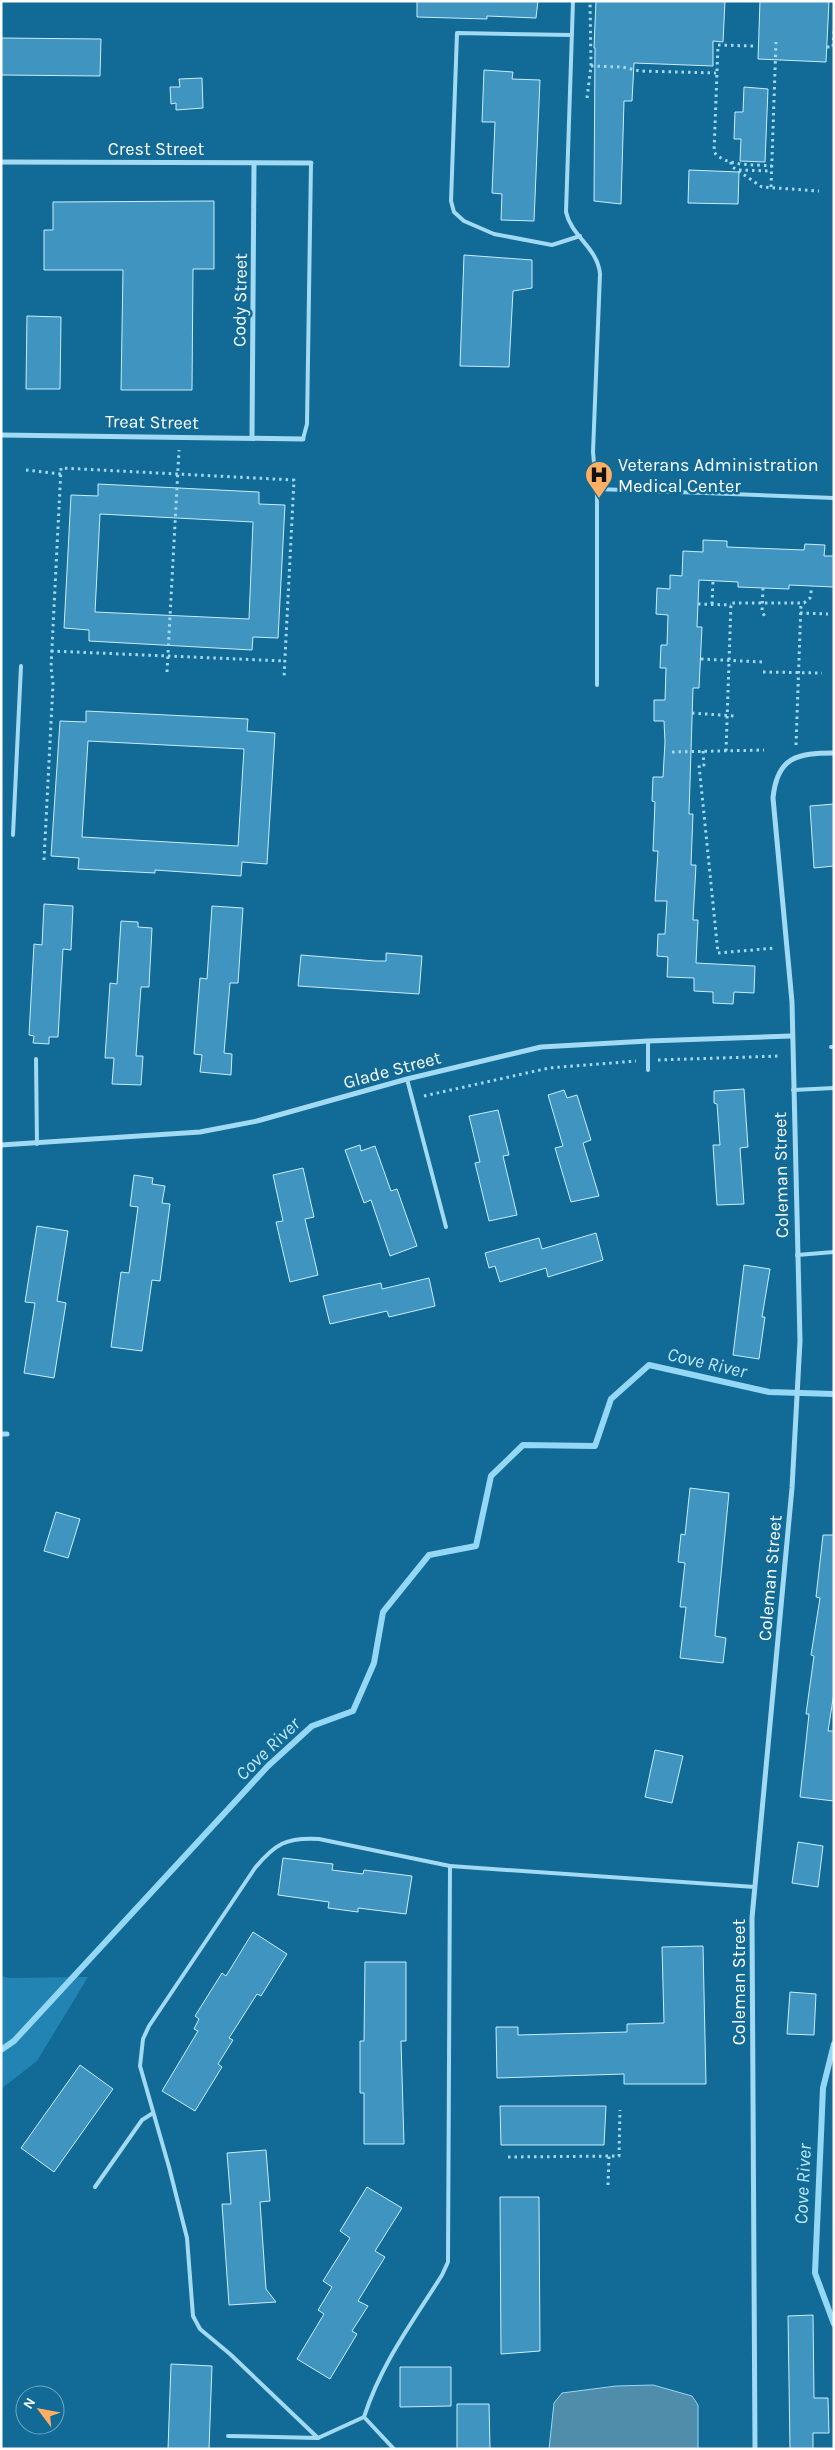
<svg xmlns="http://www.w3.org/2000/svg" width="835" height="2450" font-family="Karla,sans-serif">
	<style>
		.green { fill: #2184b3 }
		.water { fill: #508dab; stroke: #94d8f6 }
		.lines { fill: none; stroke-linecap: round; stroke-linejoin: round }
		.stream { stroke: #94d8f6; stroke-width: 6 }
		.building { fill: #3f95bf; stroke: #caedfd; fill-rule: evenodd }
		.path { stroke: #a2d9f3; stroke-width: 3; stroke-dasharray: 2.5 4; stroke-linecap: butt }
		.service { stroke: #a2d9f3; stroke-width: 4 }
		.minor { stroke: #a2d9f3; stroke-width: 5 }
		.labels { text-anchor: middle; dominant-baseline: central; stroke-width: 5; stroke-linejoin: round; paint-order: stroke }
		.street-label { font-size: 18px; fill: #fff; stroke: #126a96 }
		.poi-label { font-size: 18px; fill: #fff; stroke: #126a96; text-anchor: start }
		.water-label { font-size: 19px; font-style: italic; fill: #bee8fb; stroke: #126a96 }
	</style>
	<rect width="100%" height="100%" fill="#126a96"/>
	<path class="green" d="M1,1976L9,1978L88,1977L37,2061L1,2089Z"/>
	<path class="water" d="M653,2385L692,2396L698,2405V2449H549L554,2403L562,2393L616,2386Z"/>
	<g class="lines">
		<g class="stream">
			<path d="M834,2044L823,2088L815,2273L834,2324"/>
			<path d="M1,2050L14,2041L268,1766L312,1726L353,1711L374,1663L383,1612L429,1555L476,1546L491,1476L523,1445L595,1446L611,1399L649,1365L769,1392L834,1394"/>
		</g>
	</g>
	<g class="building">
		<path d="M417,1H538L536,18L487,16V19L417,17Z"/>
		<path d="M596,1H725L723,42L713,41V66L634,63L632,101H624L621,204L594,201L595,48H594Z"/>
		<path d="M760,1H829L826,62L758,59Z"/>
		<path d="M1,38L101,39L100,76L1,75Z"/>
		<path d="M484,70L513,72L512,79L540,80L534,221L501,220L502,194L492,193L495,122H482Z"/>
		<path d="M202,78L203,108L176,110V103L171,104L170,87H180L179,79Z"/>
		<path d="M744,87L768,89L765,162L740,161L741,139H734L735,112H743Z"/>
		<path d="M689,170L739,172L738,204L688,203Z"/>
		<path d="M214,201V269H193L192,390H121L123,270H44V230H53V202Z"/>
		<path d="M464,255L532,260V288L513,291L509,367L460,366Z"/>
		<path d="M27,316L61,317L60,389H26Z"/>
		<path d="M98,484L259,492V504L285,505L278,638L253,637L252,650L89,641V630L64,628L71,495L98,496ZM100,514L253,522L249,619L95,612Z"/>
		<path d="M703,540L727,541V547L804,550L805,544L825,545L824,556H834V587L789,585V589L738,587V582L699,580L697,627H702L699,688H693L689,814H693L691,865H696L693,920H698L696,963L755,966L754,993L734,992L733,1004L713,1003V992L694,991V978L667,977L668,957L657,956L658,934H665L667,901H655L658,851H653L655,802L652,801L653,777H663L665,742L664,721H654V700H665L666,668H660L661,645H667L668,615L656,614L657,588L670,589V575L682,576L683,551L703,552Z"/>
		<path d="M86,711L248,719L247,731L275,733L267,864L242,862L241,876L155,870V873L78,869L79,858L51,856L60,721L86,722ZM88,741L244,749L238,846L82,837Z"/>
		<path d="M834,804V866L814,868L810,806Z"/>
		<path d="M44,904L73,906L71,950L63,949L58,1037H49V1044L33,1043L34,1036L29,1035L34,944L42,945Z"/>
		<path d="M212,906L243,908L238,983H230L224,1053L232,1054L231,1075L200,1072L202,1055L194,1054L200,978L207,979Z"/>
		<path d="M121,921L138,922V927L152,928L149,987H141L136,1056H143L141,1085L112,1084L114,1058H105L110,983L117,984Z"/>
		<path d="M386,953L422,956L419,994L298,986L301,955L375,961H386Z"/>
		<path d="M744,1089L748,1147L740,1148L744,1204L717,1205L713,1145H720L717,1104L714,1103V1091Z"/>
		<path d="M564,1090L567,1098L577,1095L591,1140L583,1143L599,1196L571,1202L555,1148L563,1146L548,1095Z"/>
		<path d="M498,1110L509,1155L503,1156L517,1215L489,1221L475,1163L480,1162L469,1116Z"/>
		<path d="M360,1145L361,1151L375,1146L391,1191L397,1189L417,1246L390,1256L371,1200L364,1203L345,1150Z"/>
		<path d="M303,1168L314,1217L305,1219L318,1275L290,1282L276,1222L283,1221L273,1175Z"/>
		<path d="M134,1175L153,1178L152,1184L165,1186L162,1203L170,1204L160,1281L152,1280L142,1351L111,1347L121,1272L129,1273L138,1207L130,1206Z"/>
		<path d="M37,1226L68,1231L57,1301L66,1303L54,1378L24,1373L35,1303L25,1302Z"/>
		<path d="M596,1233L603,1260L548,1277L546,1268L500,1282L495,1266L489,1268L485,1253L539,1238L542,1249Z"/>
		<path d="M744,1265L770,1269L762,1317H765L759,1359L733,1355Z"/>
		<path d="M429,1278L435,1306L389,1317L387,1311L330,1324L323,1296L381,1283L382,1289Z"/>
		<path d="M690,1488L729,1493L715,1636L726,1638L723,1663L680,1658L686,1607H680L685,1563L678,1562L681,1534L685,1535Z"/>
		<path d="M56,1512L80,1519L68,1558L44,1551Z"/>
		<path d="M823,1535H834V1693L828,1731H834V1801L800,1797L809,1714H806L814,1656L811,1655L820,1598L816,1597Z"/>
		<path d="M655,1750L683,1756L672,1803L645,1797Z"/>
		<path d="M798,1842L823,1846L818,1887L792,1883Z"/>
		<path d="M283,1858L333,1864L332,1870L363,1874L364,1870L412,1876L406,1914L358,1908V1912L328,1908L329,1902L278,1895Z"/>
		<path d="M253,1932L287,1954L261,1996L257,1994L229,2038L233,2040L218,2064L222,2067L195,2111L162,2091L198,2031L194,2029L199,2019L195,2016L222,1973L226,1976Z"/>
		<path d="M703,1946L706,2084H624V2074L497,2078L496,2027H518V2035L627,2032V2024L664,2023L662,1947Z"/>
		<path d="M365,1962H406V2041H401L404,2144H364V2093H360V2041H364Z"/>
		<path d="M790,1992L816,1994L814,2035L787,2034Z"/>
		<path d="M80,2065L113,2089L54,2172L21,2148Z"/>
		<path d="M500,2106H606L604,2145H501Z"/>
		<path d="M266,2150L270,2201L260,2202L266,2289L276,2302L229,2305L222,2204H231L227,2153Z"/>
		<path d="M367,2187L402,2208L375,2251L385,2257L358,2301L368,2306L352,2331L357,2334L330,2379L297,2359L324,2314L318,2310L332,2287L323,2281L350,2238L340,2231Z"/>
		<path d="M500,2197H539L540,2351L501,2354Z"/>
		<path d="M813,2315L814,2398H828L829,2433H813V2449H790L788,2316Z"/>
		<path d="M171,2364L212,2366L209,2449H168Z"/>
		<path d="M400,2367H451V2406L400,2407Z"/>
		<path d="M457,2404H489L490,2449H457Z"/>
	</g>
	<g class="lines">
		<g class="path">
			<path d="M753,46L718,45L714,152C726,167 754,164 772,166"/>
			<path d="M827,47H833L834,29"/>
			<path d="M591,66L622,67L640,71L716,73"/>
			<path d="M587,98L591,66L590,1"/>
			<path d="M731,162V166L762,187L819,191"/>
			<path d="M739,170L771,171"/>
			<path d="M771,187L776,42"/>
			<path d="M26,470L61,474"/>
			<path d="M763,588L762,612L766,618"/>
			<path d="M698,604L731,605"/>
			<path d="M712,604L713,581"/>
			<path d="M800,613L828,614"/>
			<path d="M51,651L285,661"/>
			<path d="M701,659L763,662"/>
			<path d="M167,672L179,450"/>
			<path d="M763,672L822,673"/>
			<path d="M692,713L734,716"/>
			<path d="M796,745L801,603"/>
			<path d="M703,751L704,765H699L718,953L775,948"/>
			<path d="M726,751L731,603H804L810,598L812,586"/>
			<path d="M672,752L764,750"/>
			<path d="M44,860L53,684L51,667L61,468L294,480L284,677"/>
			<path d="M658,1060L781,1056"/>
			<path d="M424,1096L549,1068L636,1061"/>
			<path d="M508,2157L619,2156L620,2110"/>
			<path d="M608,2185L609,2156"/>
		</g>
		<g class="service">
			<path d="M573,1L566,212C571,236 598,248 600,274L593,452L597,496V685"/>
			<path d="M572,35L457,33L451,201L454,212L464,221L494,234L552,245L580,236"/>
			<path d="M303,439L307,424L311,163"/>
			<path d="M597,489L834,498"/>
			<path d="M13,835L21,666"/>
			<path d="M831,1047H834"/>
			<path d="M36,1059L37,1144"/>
			<path d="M648,1070V1041"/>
			<path d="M407,1079L446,1227"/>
			<path d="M793,1090L834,1088"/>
			<path d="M797,1255L834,1252"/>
			<path d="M95,2187L142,2120L153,2113"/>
			<path d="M364,2417L318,2438L230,2354L200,2329L193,2316L187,2238L169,2167L140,2066L143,2039L149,2026L255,1868C275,1844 286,1837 319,1839L450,1866"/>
			<path d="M228,2436L318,2438"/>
			<path d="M394,2449L364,2417C382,2362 412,2323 442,2275L448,2262L450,1866L755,1887"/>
		</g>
		<g class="minor">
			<path d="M1,162L311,163"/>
			<path d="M1,435L303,439"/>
			<path d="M252,437L254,164"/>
			<path d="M1,1145L200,1132L257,1121L407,1079L541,1047L648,1041L791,1036"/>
			<path d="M1,1434H7"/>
			<path d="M755,2449L752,1918L792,1488L800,1341L792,1002L773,798C777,757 797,753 834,753"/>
		</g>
	</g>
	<defs>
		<symbol id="hospital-pin" viewBox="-11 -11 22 30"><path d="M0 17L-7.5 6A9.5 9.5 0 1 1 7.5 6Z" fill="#ffaf64" stroke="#126a96"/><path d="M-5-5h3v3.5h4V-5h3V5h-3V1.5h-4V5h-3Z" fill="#111"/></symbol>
	</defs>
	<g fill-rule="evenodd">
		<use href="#hospital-pin" x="583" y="459" width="32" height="43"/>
	</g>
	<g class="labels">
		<g class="street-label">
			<text x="156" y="149">Crest Street</text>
			<text transform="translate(240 300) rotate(-89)">Cody Street</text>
			<text transform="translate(152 422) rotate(1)">Treat Street</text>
			<text transform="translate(392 1070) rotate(-15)">Glade Street</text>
			<text transform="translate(781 1175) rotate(-91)">Coleman Street</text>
			<text transform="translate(770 1578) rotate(-85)">Coleman Street</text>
			<text transform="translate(739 1982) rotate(-90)">Coleman Street</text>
		</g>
		<g class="poi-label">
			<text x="618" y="465">Veterans Administration<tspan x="618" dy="21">Medical Center</tspan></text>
		</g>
		<g class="water-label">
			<text transform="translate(707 1363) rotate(13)">Cove River</text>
			<text transform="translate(268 1749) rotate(-44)">Cove River</text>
			<text transform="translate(803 2184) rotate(-87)">Cove River</text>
		</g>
	</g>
	<rect width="835" height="2450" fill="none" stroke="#ffffff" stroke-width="5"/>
	<g transform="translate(40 2410) rotate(302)"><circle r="24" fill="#126a96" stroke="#71a6c0"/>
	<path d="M0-4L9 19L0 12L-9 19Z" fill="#ffaf64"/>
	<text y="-8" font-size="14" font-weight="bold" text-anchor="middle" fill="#ffffff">N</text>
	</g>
</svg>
